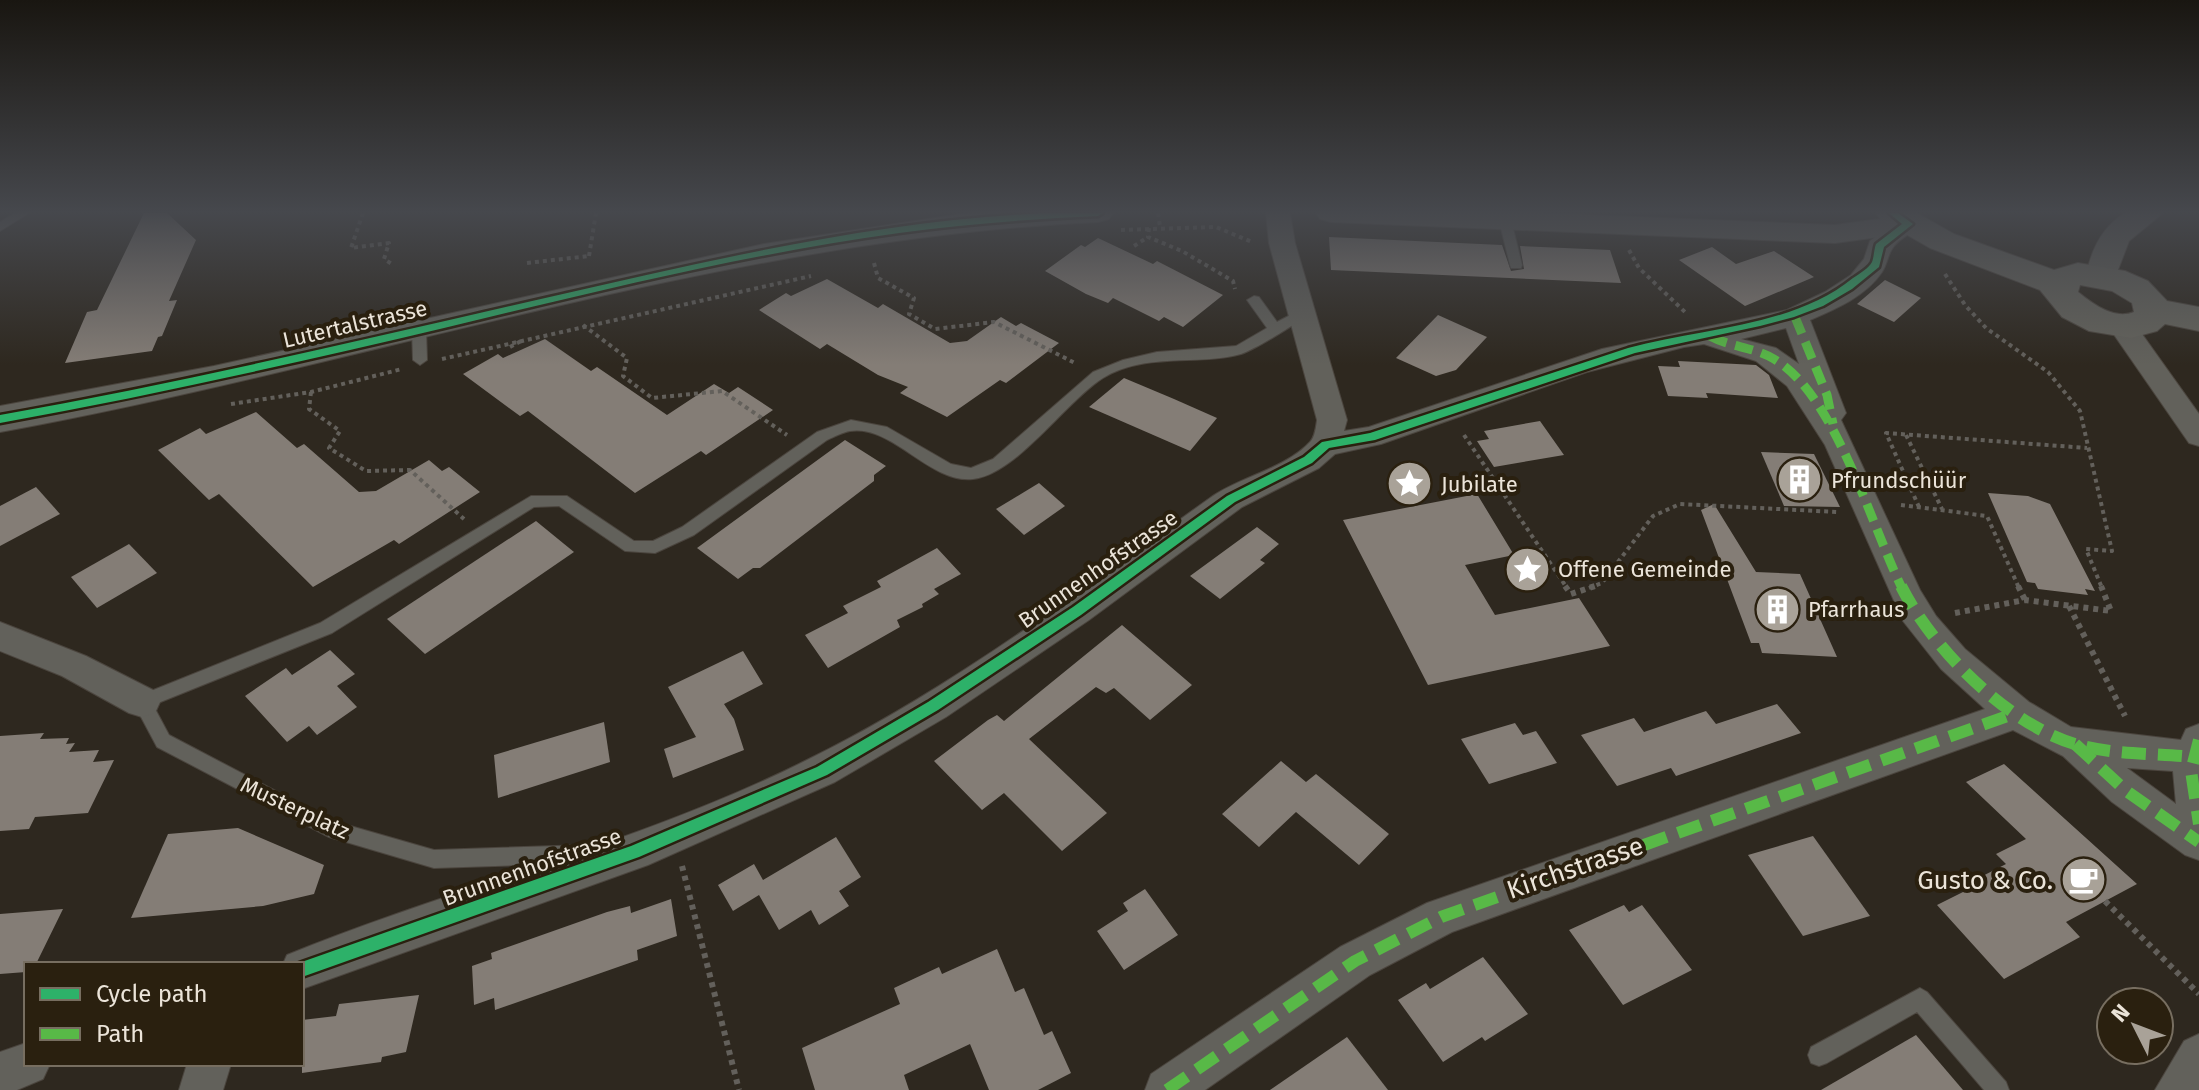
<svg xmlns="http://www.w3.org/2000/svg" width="2199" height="1090" font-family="'Fira Sans',sans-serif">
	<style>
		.building { fill: #847d76 }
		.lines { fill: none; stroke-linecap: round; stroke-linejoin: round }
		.service-casing { stroke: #4b453e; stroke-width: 2 }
		.minor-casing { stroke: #4b453e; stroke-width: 2 }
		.tertiary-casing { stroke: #4b453e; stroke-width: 2 }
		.secondary-casing { stroke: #4b453e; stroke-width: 2 }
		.path-far1 { stroke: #63605b; stroke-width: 4; stroke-dasharray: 4 4; stroke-linecap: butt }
		.path { stroke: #63605b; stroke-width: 6; stroke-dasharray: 5 5; stroke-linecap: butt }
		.service { fill: #62615b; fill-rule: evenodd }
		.minor { fill: #62615b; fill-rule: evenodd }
		.tertiary { fill: #62615b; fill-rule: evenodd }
		.secondary { fill: #65645d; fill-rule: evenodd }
		.quiet-far1 { stroke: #58b947; stroke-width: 9; stroke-dasharray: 18 9; stroke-linecap: butt }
		.quiet { stroke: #58b947; stroke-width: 12; stroke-dasharray: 24 12; stroke-linecap: butt }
		.cycleway-casing { stroke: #2a200f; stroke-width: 5 }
		.cycleway { fill: #2db169; fill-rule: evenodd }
		.labels { text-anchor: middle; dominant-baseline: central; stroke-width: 8; stroke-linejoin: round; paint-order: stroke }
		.street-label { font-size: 22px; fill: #ebe4d9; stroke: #2a200f }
		.poi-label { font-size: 22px; fill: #ebe4d9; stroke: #2a200f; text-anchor: start }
		.near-street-label { font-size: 26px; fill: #ebe4d9; stroke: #2a200f }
		.near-poi-label { font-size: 26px; fill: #ebe4d9; stroke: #2a200f; text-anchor: end }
	</style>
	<rect width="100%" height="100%" fill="#2e281f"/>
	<g class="building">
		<path d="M144,213H167L196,240L169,301L177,300L162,336L158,337L152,351L65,363L87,312L97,310Z"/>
		<path d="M1329,237L1502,245L1511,271L1524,269L1520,246L1610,250L1621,283L1331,270Z"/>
		<path d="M1098,238L1153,264L1157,261L1223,295L1183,327L1164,317L1159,321L1113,298L1108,303L1086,294L1045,271L1081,245L1085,247Z"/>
		<path d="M1712,247L1736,264L1774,251L1814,277L1745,306L1679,260Z"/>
		<path d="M827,279L878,308L883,304L950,343L967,341L1001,317L1016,326L1021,323L1059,343L1006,383L1000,380L947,417L900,393L908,387L878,375L827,344L820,349L759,310L786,293L791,296Z"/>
		<path d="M1885,280L1921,298L1894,322L1857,304Z"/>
		<path d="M1438,315L1487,337L1456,370L1436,376L1396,358Z"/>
		<path d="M545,339L591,371L597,367L667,415L714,384L729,393L738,387L773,410L706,455L701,451L635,493L528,411L520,416L463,374L498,354L503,358Z"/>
		<path d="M1678,361L1756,365L1769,375L1778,398L1706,393L1708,398L1668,396L1658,366L1680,367Z"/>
		<path d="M1124,378L1174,399L1217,418L1190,451L1089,407Z"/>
		<path d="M256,412L297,448L304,444L359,492L376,491L429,460L442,471L449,467L480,492L399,544L394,540L313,587L219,494L209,500L158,450L200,428L206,434Z"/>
		<path d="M1540,421L1564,455L1494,467L1477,441L1489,439L1484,431Z"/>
		<path d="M845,440L886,466L874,475V481L760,568H753L738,579L697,548Z"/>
		<path d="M1761,452L1814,454L1840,507L1784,506Z"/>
		<path d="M1039,483L1065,506L1024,535L996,509Z"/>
		<path d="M36,487L60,514L0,546V506Z"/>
		<path d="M1988,493L2028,496L2050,504L2095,591L2085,589L2088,595L2038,589L2035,583L2027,582Z"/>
		<path d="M1477,494L1514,555L1465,565L1495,615L1579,598L1610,646L1428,685L1343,520Z"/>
		<path d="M1714,504L1756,572L1800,574L1837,657L1762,653L1759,643H1751L1701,510Z"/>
		<path d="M536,521L574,552L425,654L387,619Z"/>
		<path d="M1257,527L1279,544L1260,560L1265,563L1220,599L1190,576Z"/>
		<path d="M129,544L157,573L97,608L71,577Z"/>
		<path d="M937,548L961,574L934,589L939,594L922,604L923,607L897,620L900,627L828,668L805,635L848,613L843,606L881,587L877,581Z"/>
		<path d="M1122,625L1192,685L1150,720L1114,688L1106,693L1096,687L1029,739L1107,813L1062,851L1004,793L982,810L934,761L988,720L997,715L1004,721Z"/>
		<path d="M330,650L355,674L337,686L357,707L317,735L309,726L287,742L245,696L286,668L292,675Z"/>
		<path d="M743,651L763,684L724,704L734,719L744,750L673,778L664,749L696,737L668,687Z"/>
		<path d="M1777,704L1801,733L1676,776L1671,768L1617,786L1581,735L1634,718L1644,732L1706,711L1716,724Z"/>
		<path d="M604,722L610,762L498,798L494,755Z"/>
		<path d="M1515,723L1523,735L1536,731L1557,763L1489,784L1461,739Z"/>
		<path d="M44,733L40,739L69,738L66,744L75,743L69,752L99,750L93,762L114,760L88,813L35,817L29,829L0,831V736Z"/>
		<path d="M1281,761L1306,782L1316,774L1389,834L1359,865L1296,812L1259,847L1222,814Z"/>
		<path d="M2004,764L2137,884L2066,922L2080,937L2004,979L1937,905L1967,890L1963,886L2006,864L1996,854L2026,839L1966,782Z"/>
		<path d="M238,828L324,865L314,894L263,906L131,918L168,834Z"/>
		<path d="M1813,836L1870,916L1803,936L1748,855Z"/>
		<path d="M836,837L861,877L839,891L849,906L819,925L811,910L779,930L759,895L733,911L718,885L754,864L763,880Z"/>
		<path d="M1145,889L1178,935L1124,970L1097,931L1128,911L1123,903Z"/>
		<path d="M671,899L677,936L637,950L638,960L495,1010L494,998L474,1005L472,966L492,959L491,953L607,912L630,906L631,913Z"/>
		<path d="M1624,905L1629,912L1642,905L1692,970L1623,1005L1569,930Z"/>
		<path d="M63,909L36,964H26V972L0,974V914Z"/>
		<path d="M997,949L1015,992L1024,988L1044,1035L1052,1031L1071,1073L1038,1090H989L970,1044L904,1075L909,1090H815L802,1048L900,1004L894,988L939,967L942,974Z"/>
		<path d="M1483,957L1528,1014L1485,1041L1482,1037L1443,1062L1398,1000L1426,983L1430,989Z"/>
		<path d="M419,995L406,1052L382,1057L381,1062L302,1073V1020L336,1016L339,1004Z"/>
		<path d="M1916,1035L1963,1090H1821Z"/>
		<path d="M1347,1037L1388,1090H1270Z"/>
	</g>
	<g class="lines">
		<defs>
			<g id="service">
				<path d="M15,213H29L0,231V222Z"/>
				<path d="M1505,216L1511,220L1522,265L1521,268H1511L1510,265L1499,220Z"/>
				<path d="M1254,296L1259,297L1277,322L1302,309L1309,313C1300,322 1254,350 1241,354C1198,366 1145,352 1103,378C1065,402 1017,474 973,479C930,484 892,424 850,431C843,432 834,437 827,440L694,535L655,553L625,551L559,506L534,507L332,633L153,705L169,735L333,821L434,850L588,845L595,848L598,854L595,860L588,863L434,868L329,837L157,747L133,702L136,697L320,623L531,496H567L634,541H653L682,527L817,432L851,420L887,427L951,464L971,468L993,459L1093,372L1123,360L1157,352L1236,346L1267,328L1247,300Z"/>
				<path d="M419,326L426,330L427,360L420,365L413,360L412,330Z"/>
				<path d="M1920,988L1927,992L2006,1082L2009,1090H1984L1917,1012L1827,1063L1819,1066L1811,1063L1808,1055L1811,1047Z"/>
			</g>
			<g id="minor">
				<path d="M1266,213H1290L1295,243L1347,420L1344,431L1369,427L1602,349L1787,310L1825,292L1851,275L1864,259L1870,241L1899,219H1917L1920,224C1913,234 1898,238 1892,249C1888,255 1887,264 1882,272C1866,296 1836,309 1810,320L1846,413L1841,420L1920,590L1936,616L1965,649L2029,702L2071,727L2181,740L2186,729L2199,724V860L2185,855L2112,802L2063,756L2013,730L1452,932L1370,975L1205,1090H1145L1151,1074L1340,947L1427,903L1985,709L1941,669L1903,621L1825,445L1787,386L1756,361L1704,344L1684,347L1587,372L1381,444L1335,454L1319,468L1242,507L1089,620L946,717L835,782L648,865L302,989V964H283L287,955C459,885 642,843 809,759C951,689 1081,590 1210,498C1239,477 1285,469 1310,442C1315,437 1316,427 1317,420L1269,243ZM1786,328L1799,364L1776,348L1741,339ZM2127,768L2173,771L2176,804Z"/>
				<path d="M2122,317L2132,320L2199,414V446L2189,443L2108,326L2112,320Z"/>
				<path d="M0,622L86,656L155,691L160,702L155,713L142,717L129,713L62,676L0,651Z"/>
				<path d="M2199,1034V1090H2155L2184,1041Z"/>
				<path d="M26,1043V1064H50L43,1079L17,1090H0V1052Z"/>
				<path d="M187,1064H231L223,1090H179Z"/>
			</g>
			<g id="tertiary">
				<path d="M967,213H1113L1109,219L1098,222C726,239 366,365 0,432V406L214,366L764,244Z"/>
				<path d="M1316,213H1542L1835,225L1908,215L1919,217L1923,224L1919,231L1908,233L1835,243L1331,222L1320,219Z"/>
				<path d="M2125,213H2163L2129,241L2113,283L2102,286L2091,283L2086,276C2091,250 2102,227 2125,213Z"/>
			</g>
			<path id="secondary" d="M1876,213H1917L1954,234L2054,270L2078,263L2125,271L2148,281L2167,301L2199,307V331L2165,324L2157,331L2131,338L2089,331L2062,317L2040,290L1930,248L1881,220ZM2080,285L2112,291L2132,303L2134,312C2114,320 2093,304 2078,292Z"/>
		</defs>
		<use href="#service" class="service-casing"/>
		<use href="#minor" class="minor-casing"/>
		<use href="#tertiary" class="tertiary-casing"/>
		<use href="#secondary" class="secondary-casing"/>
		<g class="path-far1">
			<path d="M363,213L351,248L389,243L384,259L392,264"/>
			<path d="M1158,213L1160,227"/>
			<path d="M1149,228L1148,237L1182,251L1233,281L1235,289"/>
			<path d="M1121,230L1216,227L1252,242"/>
			<path d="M1134,246L1148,237"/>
			<path d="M1629,250L1639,268L1686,313"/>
			<path d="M589,256L596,213"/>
			<path d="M527,263L589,256"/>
			<path d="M874,263L878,278L914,298L909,314L935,329L994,322L1077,364"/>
			<path d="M1945,274L1965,305L1986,328L2048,372L2080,411L2112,551L2086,549L2102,588"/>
			<path d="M583,325L627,358L623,376L652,398L722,391L787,435"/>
			<path d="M510,347L521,341"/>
			<path d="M442,359L811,276"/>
			<path d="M311,392L309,409L340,431L329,448L366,471L410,470L464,519"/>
			<path d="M231,404L311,392L402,369"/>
			<path d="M1464,435L1567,588"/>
			<path d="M1906,435L1942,509"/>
			<path d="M1901,505L1987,516L2019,588"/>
			<path d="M1919,507L1886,433L2087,448"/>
			<path d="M1589,588L1602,583L1653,516L1680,504L1837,512"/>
		</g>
		<g class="path">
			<path d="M1565,586L1571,594L1595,586"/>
			<path d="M2018,586L2025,600"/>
			<path d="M2069,606L2125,716"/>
			<path d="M1955,613L2025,600L2111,611L2101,586"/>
			<path d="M682,866L739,1090"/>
			<path d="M2105,901L2199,994"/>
		</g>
		<use href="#service" class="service"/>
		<use href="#minor" class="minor"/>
		<use href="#tertiary" class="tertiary"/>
		<use href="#secondary" class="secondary"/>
		<g class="quiet-far1">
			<path d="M1795,317L1827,395L1833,424"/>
			<path d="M1710,336C1730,347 1754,347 1774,359C1835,394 1871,525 1902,588"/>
		</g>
		<g class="quiet">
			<path d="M1901,586C1932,648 2007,724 2075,744C2112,755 2154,753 2192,757"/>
			<path d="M2199,740L2191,771L2199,824"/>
			<path d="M2075,744L2125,790L2199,842"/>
			<path d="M1167,1090L1355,961L1441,917L2016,713"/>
		</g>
		<defs>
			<g id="cycleway">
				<path d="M1048,213H1103L1098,216C1031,219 965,224 899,233C746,254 594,292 444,328C296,363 149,396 0,423V415C186,382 370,338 554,296C716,259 881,220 1048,213Z"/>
				<path d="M1889,213H1898L1913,224L1884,247L1879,267L1852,289L1823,306L1794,317L1760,326L1635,353L1375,440L1329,448L1312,463L1235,502L1081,615L938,710L827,775L639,857L302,977V964H296L631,846L817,767L928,702L1073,607L1227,496L1304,457L1322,442L1370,433L1628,348C1701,328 1793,327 1853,278C1859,274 1869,268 1872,262C1874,257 1874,249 1876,244L1902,224Z"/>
			</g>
		</defs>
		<use href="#cycleway" class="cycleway-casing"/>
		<use href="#cycleway" class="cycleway"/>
	</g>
	<linearGradient id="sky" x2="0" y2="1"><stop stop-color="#191611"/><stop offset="0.58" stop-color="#46484d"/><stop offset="1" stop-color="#46484d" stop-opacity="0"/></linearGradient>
	<rect width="2199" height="365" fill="url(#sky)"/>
	<defs>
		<symbol id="building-disc" viewBox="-11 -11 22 22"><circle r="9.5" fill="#a9a298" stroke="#2a200f"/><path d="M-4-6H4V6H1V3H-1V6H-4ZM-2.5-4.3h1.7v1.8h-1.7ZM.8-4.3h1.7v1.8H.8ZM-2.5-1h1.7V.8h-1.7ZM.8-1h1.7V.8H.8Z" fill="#fff"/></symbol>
		<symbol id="sight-disc" viewBox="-11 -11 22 22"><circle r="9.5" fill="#a9a298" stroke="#2a200f"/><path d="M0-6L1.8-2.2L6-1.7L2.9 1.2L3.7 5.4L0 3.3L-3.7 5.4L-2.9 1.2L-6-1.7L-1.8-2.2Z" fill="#fff"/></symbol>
		<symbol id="cafe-disc" viewBox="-11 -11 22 22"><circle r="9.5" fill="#a9a298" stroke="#2a200f"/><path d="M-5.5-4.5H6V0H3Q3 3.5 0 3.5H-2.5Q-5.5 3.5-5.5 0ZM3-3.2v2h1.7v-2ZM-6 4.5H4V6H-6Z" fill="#fff"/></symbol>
	</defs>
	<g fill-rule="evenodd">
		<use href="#building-disc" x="1774" y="454" width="51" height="51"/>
		<use href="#sight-disc" x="1384" y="458" width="51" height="51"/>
		<use href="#sight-disc" x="1502" y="544" width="51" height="51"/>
		<use href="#building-disc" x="1752" y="584" width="51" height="51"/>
		<use href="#cafe-disc" x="2058" y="854" width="51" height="51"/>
	</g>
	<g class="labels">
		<g class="street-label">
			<text transform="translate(355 324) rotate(-13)">Lutertalstrasse</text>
			<text transform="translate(1098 569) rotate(-35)">Brunnenhofstrasse</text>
			<text transform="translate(295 808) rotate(25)">Musterplatz</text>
			<text transform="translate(532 867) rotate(-20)">Brunnenhofstrasse</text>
		</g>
		<g class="poi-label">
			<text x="1831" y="480">Pfrundschüür</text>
			<text x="1441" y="484">Jubilate</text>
			<text x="1558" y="569">Offene Gemeinde</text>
			<text x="1808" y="609">Pfarrhaus</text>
		</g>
		<g class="near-street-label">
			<text transform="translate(1575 868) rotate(-19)">Kirchstrasse</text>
		</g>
		<g class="near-poi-label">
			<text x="2053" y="880">Gusto &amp; Co.</text>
		</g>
	</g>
	<rect x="24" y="962" width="280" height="104" fill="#2a200f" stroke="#776e60" stroke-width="2"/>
	<rect x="40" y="988" width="40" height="12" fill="#2db169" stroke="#776e60" stroke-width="2"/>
	<text x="96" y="1002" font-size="24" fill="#ebe4d9">Cycle path</text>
	<rect x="40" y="1028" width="40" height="12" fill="#58b947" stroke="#776e60" stroke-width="2"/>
	<text x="96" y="1042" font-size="24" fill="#ebe4d9">Path</text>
	<g transform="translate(2135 1026) rotate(312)"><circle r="38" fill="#2a200f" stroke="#776e60" stroke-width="2"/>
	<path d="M0-6L14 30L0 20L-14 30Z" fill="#a9a298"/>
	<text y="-12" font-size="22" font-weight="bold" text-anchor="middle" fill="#ebe4d9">N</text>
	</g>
</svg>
